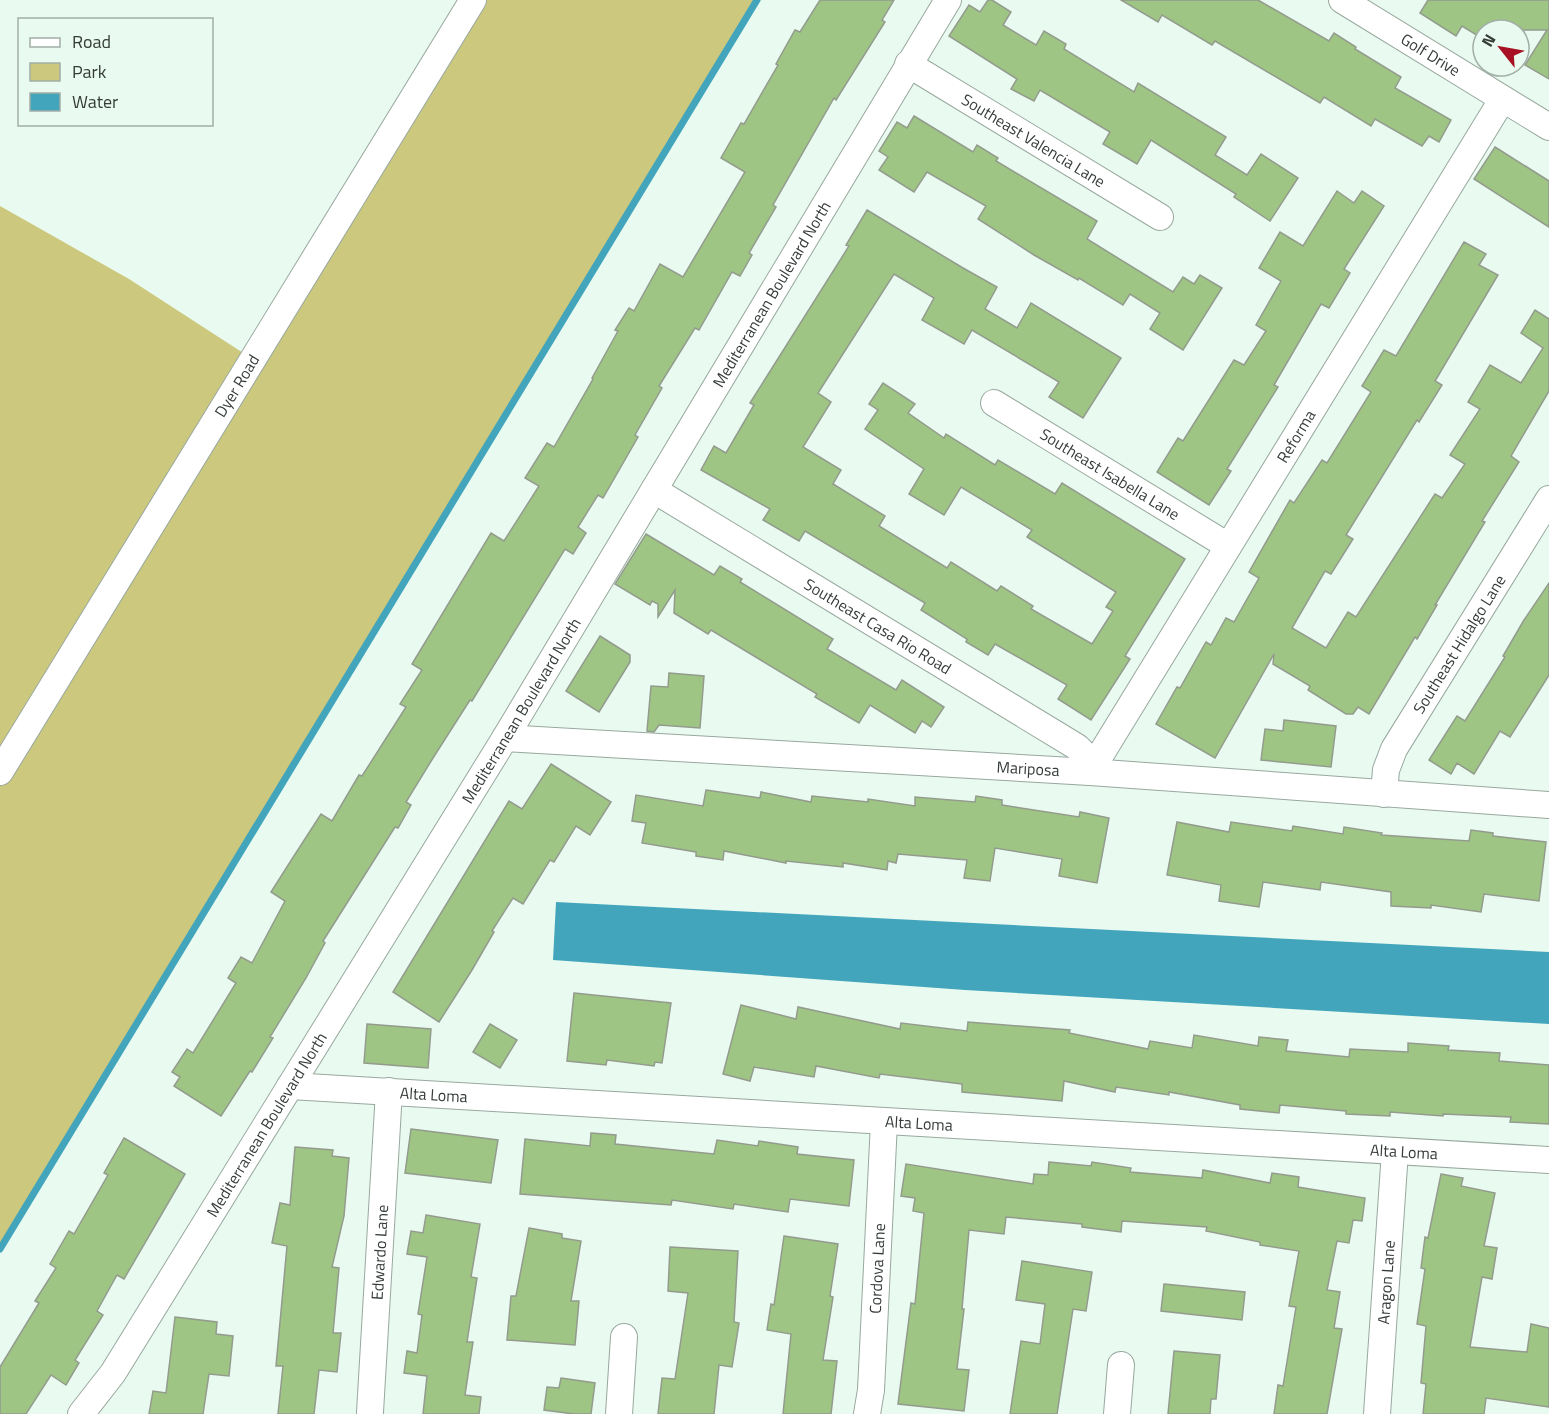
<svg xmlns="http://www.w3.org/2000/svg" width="1549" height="1414" font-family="'Titillium Web',sans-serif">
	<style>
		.green { fill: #ccc87e }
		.water { fill: #43a5bb }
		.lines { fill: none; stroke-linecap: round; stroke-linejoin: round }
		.stream { stroke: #43a5bb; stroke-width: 7 }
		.building { fill: #9fc585; stroke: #939b8d; stroke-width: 1.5 }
		.minor-casing { stroke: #98a89f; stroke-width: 28 }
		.minor { stroke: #fff; stroke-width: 26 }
		.labels { text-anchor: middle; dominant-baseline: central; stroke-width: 6; stroke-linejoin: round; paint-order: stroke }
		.street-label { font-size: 16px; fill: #353c38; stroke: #e9faf0 }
	</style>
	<rect width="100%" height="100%" fill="#e9faf0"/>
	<path class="green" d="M472,0H756L0,1245V206L129,279L257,362Z"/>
	<path class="water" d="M556,902L1549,952V1024L965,990L553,960Z"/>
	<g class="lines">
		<path class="stream" d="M0,1249L757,0"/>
	</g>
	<g class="building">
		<path d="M820,0H894L882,20L885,22L836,100L834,98L773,205L776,207L749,253L752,255L740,276L732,272L699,330L695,328L659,386L662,388L635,435L638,437L603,498L598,495L578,527L586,533L573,554L565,549L472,701L470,700L433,758L406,802L411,805L398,828L395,827L323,941L325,943L306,978L270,1037L273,1038L252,1072L250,1071L221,1116L174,1086L180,1077L172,1072L187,1049L193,1053L236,983L228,978L241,957L252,963L285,901L271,892L292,859L321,814L332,821L359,775L362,776L406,707L400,704L422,670L412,664L491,533L504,541L539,486L525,478L547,443L554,447L593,379L592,378L618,331L615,330L629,308L634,311L660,264L683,277L745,172L721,158L741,123L744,124L778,65L776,64L795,30L800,32Z"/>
		<path d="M988,0H992L1011,12L1003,25L1036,45L1044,31L1066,44L1064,49L1134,92L1138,83L1226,137L1215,155L1247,175L1261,154L1298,178L1270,221L1234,197L1236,194L1151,140L1137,164L1103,144L1110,132L1040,90L1034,101L1011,89L1017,79L949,36L969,5L980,12Z"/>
		<path d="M1121,0H1258L1329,41L1334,33L1356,47L1355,49L1401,77L1395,88L1451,120L1439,142L1429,136L1422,146L1375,119L1371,126L1324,97L1320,103L1215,41L1212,45L1162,15L1158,22Z"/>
		<path d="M1428,0H1549V79L1525,65L1547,30H1483V39L1462,26L1456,36L1420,13Z"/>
		<path d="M914,116L973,152L977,145L998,158L996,161L1097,221L1087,239L1173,292L1183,277L1194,284L1200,275L1222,288L1183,350L1150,329L1160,313L1130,294L1123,305L1079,278L1078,280L1034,255L978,219L986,206L927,172L914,192L879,170L888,157L879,151L897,122L907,128Z"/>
		<path d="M1495,147L1549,181V227L1474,179Z"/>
		<path d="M1337,191L1354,203L1362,191L1384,206L1344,269L1350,273L1329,308L1321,304L1274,385L1278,387L1227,469L1231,471L1209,505L1157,472L1178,438L1183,441L1234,360L1244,365L1266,331L1256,325L1281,281L1259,268L1280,232L1303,246Z"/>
		<path d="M867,210L963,268L997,287L985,309L1017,328L1031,303L1121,358L1083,418L1049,397L1059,382L972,330L964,344L922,320L934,298L894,274L818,393L831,402L803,447L841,470L833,484L885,516L879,526L947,568L951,562L997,591L1001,586L1033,606L1031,609L1092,644L1113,611L1106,607L1116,592L1027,537L1032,530L961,487L944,515L909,494L924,469L865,429L878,410L869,404L883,383L915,404L908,413L944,438L946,434L995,465L998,460L1055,494L1062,483L1185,559L1125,656L1130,659L1091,720L1058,699L1067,685L995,644L988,655L966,642L967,639L921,610L925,603L805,531L799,541L763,520L770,509L701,470L714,446L726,453L754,405L750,403L849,246L846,245Z"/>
		<path d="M1464,242L1486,254L1479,265L1498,275L1435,381L1442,385L1419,422L1417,420L1346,535L1353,539L1331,574L1325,571L1292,628L1326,648L1348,612L1356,617L1435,494L1442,498L1465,464L1450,455L1480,409L1468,402L1490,365L1521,383L1543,348L1521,333L1535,310L1549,319V391L1511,456L1519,462L1482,521L1485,522L1435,605H1437L1417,639L1415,637L1369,714L1358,707L1353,714H1346L1308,690L1310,686L1273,664L1274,654L1215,758L1156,724L1177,687L1180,688L1206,642L1211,645L1226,618L1234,622L1259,578L1249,572L1290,500L1294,503L1322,460L1327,463L1371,392L1362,386L1384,350L1396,356Z"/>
		<path d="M646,534L714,575L720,566L742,579L740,582L833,639L827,649L896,690L902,680L944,707L931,727L922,721L915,733L870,705L859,723L815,697L817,694L711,630L708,634L674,613L675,590L658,617V604L652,601L650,605L615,584Z"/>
		<path d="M1549,583V675L1510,737L1500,731L1474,774L1457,763L1451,774L1429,760L1457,716L1465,721L1505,657L1503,656L1524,620Z"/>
		<path d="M600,636L630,655V662L599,712L566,691Z"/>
		<path d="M669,673L704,676L700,728L659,725L654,732L647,731L651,686L668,687Z"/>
		<path d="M1284,720L1336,726L1331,767L1261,760L1265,729L1283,731Z"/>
		<path d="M551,764L611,802L590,835L576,826L554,862L550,860L523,904L513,898L492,931L494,932L472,970L439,1022L393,992L509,801L522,809Z"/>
		<path d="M706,790L760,798L761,792L811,802L812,796L868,802V799L915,806V797L975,802L976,796L1002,800V805L1079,817L1080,812L1109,818L1097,883L1059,876L1062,859L995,848L990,881L964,878L967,860L898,854L896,863L888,861L887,870L843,863V867L786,861V863L724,851L723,860L696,856V852L642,843L646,823L632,821L636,795L703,806Z"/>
		<path d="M1177,822L1229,832L1231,822L1292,831L1293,826L1343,834L1344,827L1382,833L1381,835L1469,841L1471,830L1493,833V836L1546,842L1539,901L1484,894L1481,912L1431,905V908L1391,906V892L1321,882L1320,890L1263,882L1259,907L1219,901L1221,885L1167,875Z"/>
		<path d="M574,993L671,1003L662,1063L655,1062L654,1066L607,1060L606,1065L567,1061Z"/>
		<path d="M741,1005L796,1019L798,1007L900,1029L901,1023L967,1031L968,1022L1070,1030L1069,1033L1148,1049L1150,1041L1192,1048L1194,1035L1258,1046L1259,1037L1288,1040L1286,1051L1349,1057L1350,1049L1408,1052V1043L1449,1046L1448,1050L1500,1053L1499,1061L1549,1065V1124L1510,1122L1511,1117L1443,1114V1116L1390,1112V1116L1346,1114V1111L1280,1105L1279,1113L1240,1109V1105L1169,1092V1095L1116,1087L1115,1092L1064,1081L1062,1101L962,1092V1084L880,1074L879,1078L816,1066L814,1077L754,1067L750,1081L723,1074Z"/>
		<path d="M367,1024L431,1029L428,1068L364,1063Z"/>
		<path d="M490,1024L517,1040L500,1068L473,1052Z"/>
		<path d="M411,1129L498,1140L491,1183L405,1173Z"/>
		<path d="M591,1133L616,1135L615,1144L714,1154L717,1140L758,1146L759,1141L798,1147L797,1154L854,1160L849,1206L790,1199L788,1212L734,1204L733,1209L672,1200L671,1205L520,1194L525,1139L590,1146Z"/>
		<path d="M124,1138L185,1174L124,1279L117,1275L97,1311L103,1315L75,1360L79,1363L66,1385L51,1375L26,1414H0V1367L39,1303L35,1301L56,1268L50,1264L69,1231L74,1234L108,1175L104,1173Z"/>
		<path d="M295,1147L333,1150L332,1156L349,1158L344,1216L332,1267L339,1268L333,1333H341L337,1372L319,1370L314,1414H278L283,1366H276L287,1246L272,1243L280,1203L290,1205Z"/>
		<path d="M1049,1162L1091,1166L1092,1162L1131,1168L1130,1172L1202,1178L1203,1170L1270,1183L1272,1173L1299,1177L1298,1187L1365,1198L1362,1221L1353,1220L1349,1243L1337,1241L1327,1290L1340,1292L1334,1328L1342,1329L1327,1414H1274L1278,1385L1283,1386L1296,1307L1289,1306L1299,1251L1260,1245V1242L1206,1231L1207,1227L1122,1221L1121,1232L1082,1227V1224L1006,1217L1004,1234L969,1230L962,1309H964L957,1369L969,1370L964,1411L898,1404L911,1303L915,1304L924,1213L913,1211L915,1198L901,1196L906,1164L1033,1184L1034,1174L1048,1175Z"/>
		<path d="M1441,1174L1463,1178L1461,1186L1495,1193L1484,1246L1497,1248L1492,1279L1482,1277L1470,1347L1527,1352L1531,1324L1549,1328V1407L1486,1398L1484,1414H1423L1426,1384L1421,1383L1426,1326L1417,1324L1425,1269L1421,1268L1425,1237L1428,1238Z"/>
		<path d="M426,1215L480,1224L471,1277L477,1278L467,1342H473L465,1395L481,1397L479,1414H423L427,1376L404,1373L407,1351L417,1353L422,1315L418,1314L427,1257L407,1254L411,1231L423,1233Z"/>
		<path d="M529,1228L562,1234V1238L581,1241L571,1301H579L575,1345L507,1340L511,1296H516Z"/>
		<path d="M784,1236L838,1244L830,1296L833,1297L823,1360L837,1361L831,1414H783L791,1334L767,1330L771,1304L774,1305Z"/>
		<path d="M670,1247L738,1251L734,1322L739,1323L732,1367L719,1365L714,1414H658L662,1378L675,1379L688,1293L668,1291Z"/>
		<path d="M1022,1261L1092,1272L1086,1311L1073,1309L1057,1414H1010L1021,1341L1040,1344L1045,1304L1016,1300Z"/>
		<path d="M1164,1284L1245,1292L1242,1320L1161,1311Z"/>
		<path d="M175,1317L217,1322L216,1334L233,1336L229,1376L209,1374L203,1414H149L153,1391L166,1393Z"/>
		<path d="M1174,1351L1220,1355L1216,1399H1211L1210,1414H1168Z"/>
		<path d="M561,1378L595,1383L591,1414H574L544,1410L547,1387L559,1388Z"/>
	</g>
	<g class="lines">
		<defs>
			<g id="minor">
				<path id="s1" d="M1342,0L1549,127"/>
				<path id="s2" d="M908,64L1160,217"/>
				<path id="s3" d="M994,403L1228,546"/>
				<path id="s4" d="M654,490L1077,747L1085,755L1090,772"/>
				<path id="s5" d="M505,738L1090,772L1549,805"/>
				<path id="s6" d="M0,772L473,0"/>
				<path id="s7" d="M1090,772L1502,100"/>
				<path id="s8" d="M1384,794L1386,770L1394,749L1549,499"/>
				<path id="s9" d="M290,1086L1549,1160"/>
				<path id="s10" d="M370,1412L389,1091"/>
				<path id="s11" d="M81,1414L113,1373L505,738L948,0"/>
				<path d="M619,1414L624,1337"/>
				<path id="s12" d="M867,1414L871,1390L884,1122"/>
				<path d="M1117,1414L1121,1365"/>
				<path id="s13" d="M1377,1414L1395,1151"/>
			</g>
		</defs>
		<use href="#minor" class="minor-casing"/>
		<use href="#minor" class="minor"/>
	</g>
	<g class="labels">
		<g class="street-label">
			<text stroke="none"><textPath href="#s1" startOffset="104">Golf Drive</textPath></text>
			<text stroke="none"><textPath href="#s2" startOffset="147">Southeast Valencia Lane</textPath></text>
			<text stroke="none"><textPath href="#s11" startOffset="1316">Mediterranean Boulevard North</textPath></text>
			<text stroke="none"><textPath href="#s6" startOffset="453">Dyer Road</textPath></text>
			<text stroke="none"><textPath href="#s7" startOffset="394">Reforma</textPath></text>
			<text stroke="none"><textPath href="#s3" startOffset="136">Southeast Isabella Lane</textPath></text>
			<text stroke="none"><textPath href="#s4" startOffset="262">Southeast Casa Rio Road</textPath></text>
			<text stroke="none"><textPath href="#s8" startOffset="170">Southeast Hidalgo Lane</textPath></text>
			<text stroke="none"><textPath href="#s11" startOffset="830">Mediterranean Boulevard North</textPath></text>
			<text stroke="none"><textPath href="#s5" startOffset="524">Mariposa</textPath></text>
			<text stroke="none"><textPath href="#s9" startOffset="144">Alta Loma</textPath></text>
			<text stroke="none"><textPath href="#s9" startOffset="630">Alta Loma</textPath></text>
			<text stroke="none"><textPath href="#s11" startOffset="344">Mediterranean Boulevard North</textPath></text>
			<text stroke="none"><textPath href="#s9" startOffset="1116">Alta Loma</textPath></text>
			<text stroke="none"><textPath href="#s10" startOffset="160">Edwardo Lane</textPath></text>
			<text stroke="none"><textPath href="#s12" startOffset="146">Cordova Lane</textPath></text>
			<text stroke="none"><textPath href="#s13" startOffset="132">Aragon Lane</textPath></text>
		</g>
	</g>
	<rect x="18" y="18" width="195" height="108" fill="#e9faf0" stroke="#a1aea6" stroke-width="1.5"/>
	<rect x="30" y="38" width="30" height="9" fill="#ffffff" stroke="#a1aea6" stroke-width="1.5"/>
	<text x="72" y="48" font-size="18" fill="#353c38">Road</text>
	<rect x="30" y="63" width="30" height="18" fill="#ccc87e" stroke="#a1aea6" stroke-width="1.5"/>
	<text x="72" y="78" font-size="18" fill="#353c38">Park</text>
	<rect x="30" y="93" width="30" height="18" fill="#43a5bb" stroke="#a1aea6" stroke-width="1.5"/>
	<text x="72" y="108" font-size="18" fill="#353c38">Water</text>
	<g transform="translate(1501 48) rotate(301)"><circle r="28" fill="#e9faf0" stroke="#a1aea6" stroke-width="1.5"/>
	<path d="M0-4.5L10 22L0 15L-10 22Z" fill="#a81123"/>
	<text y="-9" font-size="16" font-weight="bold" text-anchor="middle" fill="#353c38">N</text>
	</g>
</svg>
